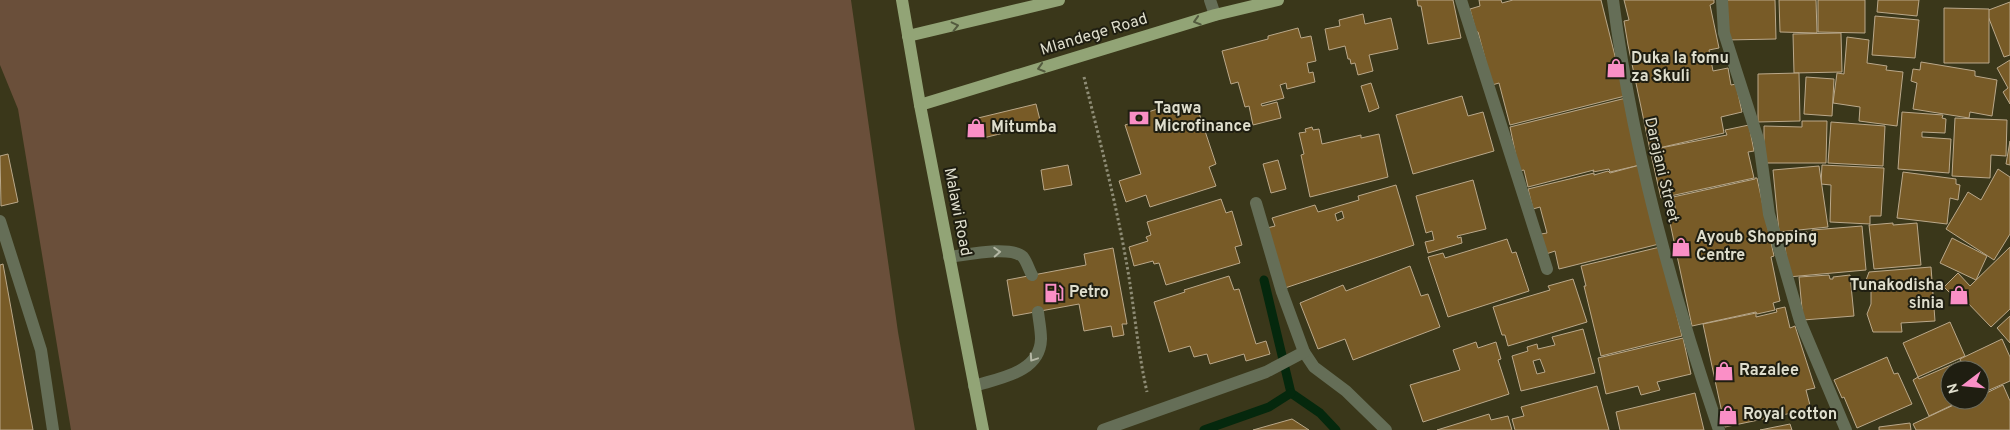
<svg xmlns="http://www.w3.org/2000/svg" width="2010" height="430" font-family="Overpass,sans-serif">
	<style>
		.green { fill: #6a4f3a }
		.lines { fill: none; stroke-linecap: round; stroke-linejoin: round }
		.stream { stroke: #05280d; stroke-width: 9 }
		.building { fill: #785b27; stroke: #baa88a; fill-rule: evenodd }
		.path { stroke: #8f8d76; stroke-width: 3; stroke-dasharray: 2.5 2.5; stroke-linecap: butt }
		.service { stroke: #656e57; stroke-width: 12 }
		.minor { stroke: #656e57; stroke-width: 12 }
		.primary { stroke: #92a476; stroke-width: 12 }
		.oneway { stroke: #535a3e }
		.oneway2 { stroke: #b4b7a4 }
		.labels { text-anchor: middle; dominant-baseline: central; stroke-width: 4; stroke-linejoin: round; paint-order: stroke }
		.street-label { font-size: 16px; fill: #dfdecd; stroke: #1f1e11 }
		.poi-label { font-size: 16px; font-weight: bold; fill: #dfdecd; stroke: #1f1e11; text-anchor: start }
	</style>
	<rect width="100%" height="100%" fill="#3a371a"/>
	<path class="green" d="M0,0H851L898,332L915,430H71L18,109L0,65Z"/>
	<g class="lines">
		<g class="stream">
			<path d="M1264,280L1291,393L1320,413L1336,430"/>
			<path d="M1204,430L1269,407L1291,393"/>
		</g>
	</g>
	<g class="building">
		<path d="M1417,0H1453L1461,38L1428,44L1421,6H1418Z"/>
		<path d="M1479,0H1501L1502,3L1513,0H1601L1625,96L1510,125L1499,83L1492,85L1478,32H1476L1470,9L1480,6Z"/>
		<path d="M1624,0H1714V3L1710,5L1719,48L1709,50L1713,71L1728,68L1731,85L1736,84L1742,112L1721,117L1724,133L1650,150L1628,45L1624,21L1629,20Z"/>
		<path d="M1725,0H1775L1776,39L1726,40Z"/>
		<path d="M1779,0H1816L1817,33L1780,32Z"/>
		<path d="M1818,0H1865V33L1818,32Z"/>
		<path d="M1878,0H1919L1917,16L1877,12Z"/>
		<path d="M2010,2V55L2004,57L1986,11Z"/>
		<path d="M1944,8L1989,9V63H1944Z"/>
		<path d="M1363,14L1365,24L1391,18L1398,49L1369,55L1373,71L1358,75L1355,63L1351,64L1350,59H1348L1345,46L1329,50L1325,29L1340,26L1339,20Z"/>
		<path d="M1875,16L1919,20L1915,58L1872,55Z"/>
		<path d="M1298,28L1301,38L1311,36L1316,61L1307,63L1309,73L1313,72L1315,82L1287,89L1286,83L1280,85L1284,98L1261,104L1262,106L1277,102L1281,118L1253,125L1249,106L1245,107L1238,82L1231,84L1222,51L1268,39V36Z"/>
		<path d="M1841,33L1842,72L1794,73L1793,34Z"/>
		<path d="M1847,37L1869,40L1867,63L1887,66L1886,70L1903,72L1897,126L1859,121L1860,107L1833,103L1837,73L1844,74Z"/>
		<path d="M2010,60V104L2003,92L2008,88L1997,68Z"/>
		<path d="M1921,62L1975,71V76L1997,80L1992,116L1970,112L1969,118L1913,109L1917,83L1911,81L1913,69L1920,70Z"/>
		<path d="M1799,73L1800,121L1758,122V74Z"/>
		<path d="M1806,77L1834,79L1832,116L1804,114Z"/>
		<path d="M1371,83L1379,108L1369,112L1361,86Z"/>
		<path d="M1462,96L1468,116L1483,112L1494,151L1413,174L1396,115Z"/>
		<path d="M1626,98L1640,165L1610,172L1609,169L1593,172L1594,170L1528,187L1524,170L1519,171L1510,127Z"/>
		<path d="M1176,103L1178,110L1196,104L1216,164L1209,167L1216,186L1150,207L1146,195L1126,202L1119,181L1141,174L1125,125L1149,118L1148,112Z"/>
		<path d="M1036,104L1041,124L983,138L978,118Z"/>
		<path d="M1902,112L1943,115L1942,118L1946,119L1945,133L1922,132V137L1951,139L1949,173L1898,169Z"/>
		<path d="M1955,118L2007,120L2006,156L1991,155L1990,178L1952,176Z"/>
		<path d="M1802,121H1827L1826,163H1764V126L1802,127Z"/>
		<path d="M1831,122L1885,126L1883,166L1828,163Z"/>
		<path d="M1749,125L1754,151L1748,152L1754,178L1661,198L1650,150L1727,135L1725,130Z"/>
		<path d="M1312,127L1313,130L1319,129L1322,144L1361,135V138L1379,134L1388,177L1310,197L1301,155L1304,154L1299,133L1306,132L1305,129Z"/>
		<path d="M2010,141V165L2006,164Z"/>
		<path d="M8,154L18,202L1,206L0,156Z"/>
		<path d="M1278,160L1286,189L1271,193L1263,164Z"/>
		<path d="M1068,165L1072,185L1044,190L1041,170Z"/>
		<path d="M1640,165L1659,244L1559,269L1555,251L1546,254L1541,234L1547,233L1540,207L1533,209L1528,189L1594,173V175L1608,171L1610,173Z"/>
		<path d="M1822,165L1884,168L1881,216H1870V224L1830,222L1831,185L1821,184Z"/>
		<path d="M1819,166L1828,227L1779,232L1773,170Z"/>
		<path d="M1998,169L2010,177V234L1994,260L1946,229L1968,192L1981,200Z"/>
		<path d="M1903,172L1956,179V184L1960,185L1958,200L1950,198L1947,224L1897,218Z"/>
		<path d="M1755,178H1757L1774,256L1771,257L1780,301L1773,303L1775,310L1757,314L1756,312L1692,326L1669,218L1677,217L1673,197L1755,179Z"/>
		<path d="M1473,180L1486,229L1457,236L1458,238L1461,237L1462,243L1428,253L1425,242L1434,240L1432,231L1426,233L1416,196Z"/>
		<path d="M1396,185L1414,245L1285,288L1267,228L1275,226L1272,218L1315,205L1318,212L1359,200L1358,196ZM1342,211L1344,218L1337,221L1335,214Z"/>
		<path d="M1221,199L1226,213L1232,211L1242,245L1235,247L1240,263L1166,285L1159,263L1154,264L1153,261L1134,266L1129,247L1148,241L1146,237L1151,235L1147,222Z"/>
		<path d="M1893,223V225L1917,223L1921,265L1874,269L1869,225Z"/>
		<path d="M1862,226L1866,270L1788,277L1784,234L1807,232V234L1812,233V230Z"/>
		<path d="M1952,238L1987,256L1976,280L1940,263Z"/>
		<path d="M1507,239L1512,253L1516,252L1529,291L1448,317L1428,257L1443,253L1445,258Z"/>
		<path d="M1660,247L1682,336L1601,356L1584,286H1586L1581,266Z"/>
		<path d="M2010,247V309L1991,327L1964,299L1960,303L1944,287L1958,273L1970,286Z"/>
		<path d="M1113,248L1127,324H1122L1124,335L1113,337L1111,326L1084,331L1079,304L1013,316L1007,280L1086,265L1084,254Z"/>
		<path d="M3,264L33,430H0V265Z"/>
		<path d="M1410,266L1421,296L1428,294L1440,327L1353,360L1345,339L1318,349L1300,303L1343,285L1346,291Z"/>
		<path d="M1931,267L1935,321L1901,323L1902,332H1873L1867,314L1871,304V291L1865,283L1869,272Z"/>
		<path d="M1829,275L1830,279H1833V277L1850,275L1854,316L1803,320L1799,277Z"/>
		<path d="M1229,276L1234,290L1239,289L1256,344L1266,341L1270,354L1246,361L1244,354L1210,364L1207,354L1194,357L1190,346L1169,352L1154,302L1185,292L1184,290Z"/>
		<path d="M1573,279L1587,322L1508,346L1505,335H1502L1493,307L1550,290L1548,286Z"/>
		<path d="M1785,307L1790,328L1795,326L1815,388L1806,390L1811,409L1725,427L1703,324L1756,313V317L1777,312L1776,309Z"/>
		<path d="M2010,316V343L1997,328Z"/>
		<path d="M1950,322L1965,356L1918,377L1903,343Z"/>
		<path d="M1583,329L1595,373L1521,391L1512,356L1528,351L1527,347L1537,344L1538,349L1555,345L1552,337ZM1540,359L1545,372L1537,374L1533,361Z"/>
		<path d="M1683,338L1691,374L1657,382L1660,390L1641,395L1638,386L1606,394L1598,358Z"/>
		<path d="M2002,339L2010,357V381L1980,394V370H1965L1960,359Z"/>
		<path d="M1476,342L1478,348L1496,342L1501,359L1498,360L1509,394L1423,422L1410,385L1460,370L1453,350Z"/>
		<path d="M1887,357L1894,374L1898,373L1912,404L1857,428L1844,397L1842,398L1834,380Z"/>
		<path d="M1960,361L1964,370H1950V400H1963L1929,416L1913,380L1918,377L1919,379Z"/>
		<path d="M2003,385L2010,401V430H1916L1913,424L1958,403L1959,406L1972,400H1980V396Z"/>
		<path d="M1597,386L1609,430H1515L1512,419L1524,416L1521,407Z"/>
		<path d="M1695,393L1704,430H1620L1616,412Z"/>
		<path d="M1489,414L1491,420L1508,416L1512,430H1437Z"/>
		<path d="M1292,419L1309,430H1253Z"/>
		<path d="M1910,423L1911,430H1879V427Z"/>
		<path d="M1790,424L1792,430H1760Z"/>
	</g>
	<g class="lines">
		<path class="path" d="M1084,77C1099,138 1115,198 1126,260C1134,303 1137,348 1147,392"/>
		<g class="service">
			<path d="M0,221L41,350L53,430"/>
			<path d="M949,257C966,255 1010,245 1023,257C1027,262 1029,270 1032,275"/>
			<path d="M974,386C999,378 1040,373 1041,339C1041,330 1039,321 1038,312"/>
		</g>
		<g class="minor">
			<path d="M1210,0L1215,15"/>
			<path d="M1461,0L1547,269"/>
			<path d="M1613,0C1632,147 1671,290 1719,430"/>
			<path d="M1722,0L1724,33L1759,142L1769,214L1800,321L1846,430"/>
			<path d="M1304,352L1314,367L1346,391L1386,430"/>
			<path d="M1103,430L1266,372L1304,352L1282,292L1256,203"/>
		</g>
		<g class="primary">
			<path d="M902,0L920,105L983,430"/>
			<path d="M908,36L1059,0"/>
			<path d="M920,105L1215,15L1278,0"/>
		</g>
	</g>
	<defs><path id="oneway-chevron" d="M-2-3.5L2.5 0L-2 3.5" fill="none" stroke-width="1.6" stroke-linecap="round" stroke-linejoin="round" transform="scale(1.25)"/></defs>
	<g class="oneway">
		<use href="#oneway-chevron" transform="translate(1197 21) rotate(163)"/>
		<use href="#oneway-chevron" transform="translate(955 26) rotate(-13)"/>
		<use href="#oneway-chevron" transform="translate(1041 68) rotate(163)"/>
	</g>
	<g class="oneway2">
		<use href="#oneway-chevron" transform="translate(997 252) rotate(-3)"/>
		<use href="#oneway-chevron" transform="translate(1033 358) rotate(124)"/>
	</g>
	<defs>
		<symbol id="shop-bare" viewBox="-9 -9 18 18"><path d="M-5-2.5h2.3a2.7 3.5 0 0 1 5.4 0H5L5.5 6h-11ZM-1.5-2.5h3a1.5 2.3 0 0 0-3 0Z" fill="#fa8fc6" stroke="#1f1e11" stroke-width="2.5" paint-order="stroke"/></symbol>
		<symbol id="bank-bare" viewBox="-9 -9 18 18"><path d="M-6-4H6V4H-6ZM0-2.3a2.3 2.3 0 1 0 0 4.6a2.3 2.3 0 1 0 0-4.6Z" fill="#fa8fc6" stroke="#1f1e11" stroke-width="2.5" paint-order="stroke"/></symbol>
		<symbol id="fuel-bare" viewBox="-9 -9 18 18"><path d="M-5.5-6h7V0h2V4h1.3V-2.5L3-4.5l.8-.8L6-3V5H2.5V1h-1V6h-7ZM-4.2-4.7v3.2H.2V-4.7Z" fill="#fa8fc6" stroke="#1f1e11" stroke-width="2.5" paint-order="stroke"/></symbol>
	</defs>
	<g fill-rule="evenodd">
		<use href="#shop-bare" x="1602" y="54" width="28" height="28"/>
		<use href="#bank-bare" x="1125" y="104" width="28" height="28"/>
		<use href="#shop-bare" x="962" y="114" width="28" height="28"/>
		<use href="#shop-bare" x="1667" y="233" width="28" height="28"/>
		<use href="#fuel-bare" x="1040" y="279" width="28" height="28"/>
		<use href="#shop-bare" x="1945" y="281" width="28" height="28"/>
		<use href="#shop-bare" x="1710" y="357" width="28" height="28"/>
		<use href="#shop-bare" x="1714" y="401" width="28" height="28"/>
	</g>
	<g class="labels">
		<g class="street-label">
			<text transform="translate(1094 35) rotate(-17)">Mlandege Road</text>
			<text transform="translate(1661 170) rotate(77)">Darajani Street</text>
			<text transform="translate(957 212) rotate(79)">Malawi Road</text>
		</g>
		<g class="poi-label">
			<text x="1631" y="59">Duka la fomu<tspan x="1631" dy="18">za Skuli</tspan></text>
			<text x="1154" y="109">Taqwa<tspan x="1154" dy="18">Microfinance</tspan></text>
			<text x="991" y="128">Mitumba</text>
			<text x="1696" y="238">Ayoub Shopping<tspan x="1696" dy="18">Centre</tspan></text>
			<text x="1944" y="286" text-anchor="end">Tunakodisha<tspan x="1944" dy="18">sinia</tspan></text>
			<text x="1069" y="293">Petro</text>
			<text x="1739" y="371">Razalee</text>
			<text x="1743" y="415">Royal cotton</text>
		</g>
	</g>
	<g transform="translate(1965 385) rotate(254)"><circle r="24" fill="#1f1e11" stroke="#6c6b5c"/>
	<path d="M0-4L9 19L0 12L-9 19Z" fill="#fa8fc6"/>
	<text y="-8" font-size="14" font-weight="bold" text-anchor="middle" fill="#dfdecd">N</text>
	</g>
</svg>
